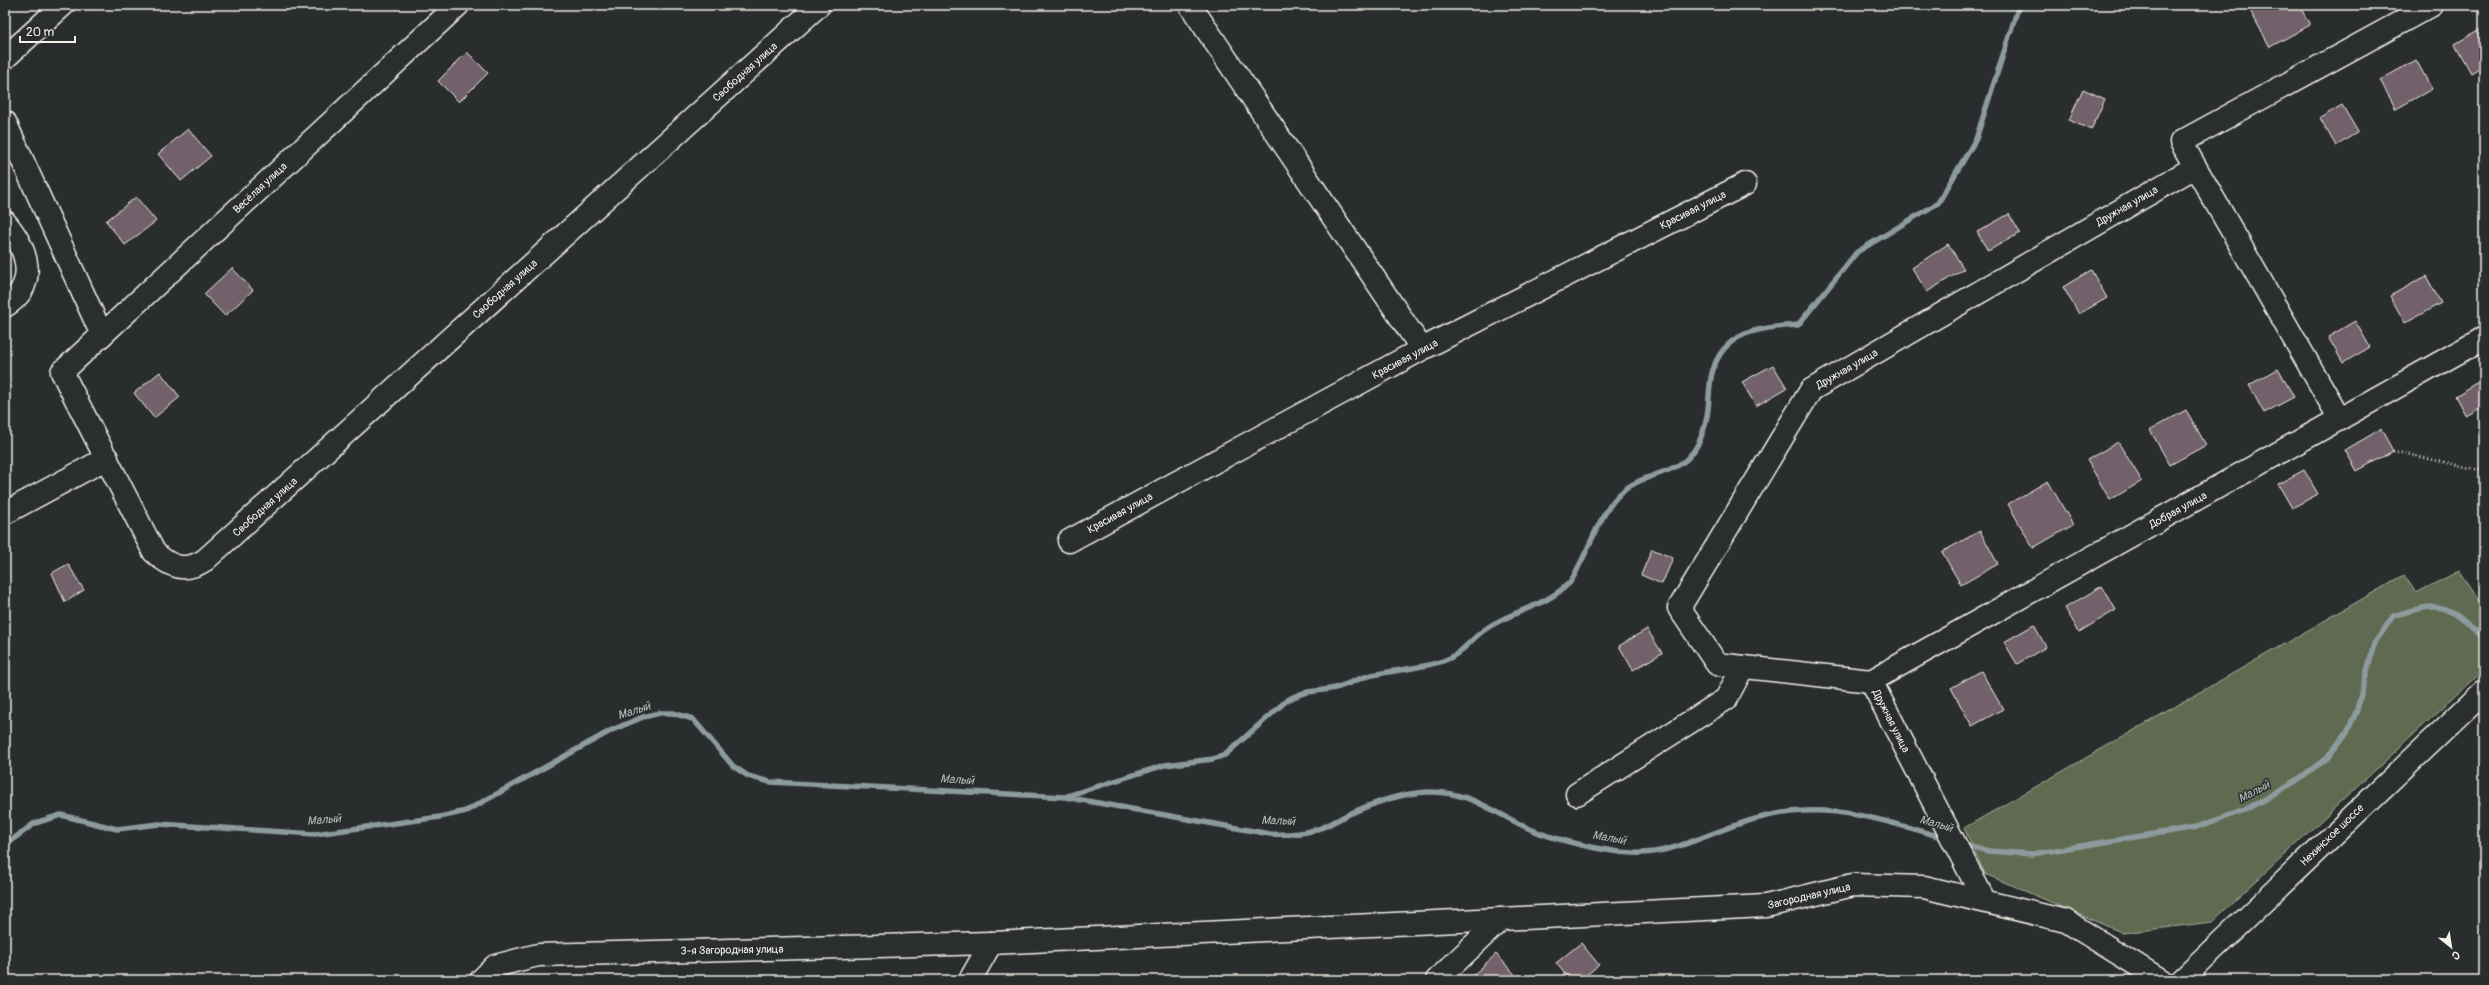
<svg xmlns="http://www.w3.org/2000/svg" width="2489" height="985" font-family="Pangolin,sans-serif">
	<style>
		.green { fill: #606a51; stroke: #aaae9c }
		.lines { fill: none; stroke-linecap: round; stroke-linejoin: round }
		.stream { stroke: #8d9b9e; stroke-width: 5.5 }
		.building { fill: #72616a; stroke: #f4f1e8 }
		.minor-casing { stroke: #f4f1e8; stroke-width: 25 }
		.major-casing { stroke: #f4f1e8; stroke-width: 25 }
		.path { stroke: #f4f1e8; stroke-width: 2.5; stroke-dasharray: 1 3; stroke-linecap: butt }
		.minor { stroke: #2a2d2e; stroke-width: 22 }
		.major { stroke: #2a2d2e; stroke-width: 22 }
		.labels { text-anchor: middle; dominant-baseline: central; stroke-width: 3; stroke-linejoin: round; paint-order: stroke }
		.street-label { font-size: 11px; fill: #f4f1e8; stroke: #2a2d2e }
		.water-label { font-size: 12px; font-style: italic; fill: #b0b8b7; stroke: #2a2d2e }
	</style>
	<rect width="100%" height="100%" fill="#2a2d2e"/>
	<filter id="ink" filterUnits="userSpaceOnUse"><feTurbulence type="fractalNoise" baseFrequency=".025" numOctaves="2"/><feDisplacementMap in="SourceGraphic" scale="8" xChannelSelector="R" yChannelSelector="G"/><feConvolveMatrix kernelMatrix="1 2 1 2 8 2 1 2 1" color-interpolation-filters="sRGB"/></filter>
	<g filter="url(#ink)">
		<path class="green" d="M2459,571L2484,608V669L2212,922L2123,933L1985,874L1964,828L2404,575L2416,593Z"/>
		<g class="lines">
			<g class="stream">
				<path d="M1067,796L1165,765L1213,759L1225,755L1286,701C1308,688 1314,693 1335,688C1347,685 1357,679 1368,676C1392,670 1419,669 1443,661C1462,655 1471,638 1487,628C1512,611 1547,606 1569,583C1574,578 1577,569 1581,562C1593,539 1603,508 1623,491C1641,475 1670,475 1688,458C1698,448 1703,435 1706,421C1710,405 1708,389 1712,373C1723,330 1761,328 1798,325L1857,252L1938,203L1976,139L2019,5"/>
				<path d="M1961,843L1988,851L2032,854L2196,827L2245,810L2296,781L2328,757L2347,732L2357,710L2374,644L2393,616C2444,600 2444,604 2484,638"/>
				<path d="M5,845L35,823L61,815L117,829L159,824L315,834L440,817L466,811L612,730L643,717L660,713H673L693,719L733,766L748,776L770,782L1065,797L1270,834C1285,835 1300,834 1315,830C1326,827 1337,820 1347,815C1373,803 1400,793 1428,792C1468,790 1496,814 1530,829C1555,840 1606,852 1633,853C1670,855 1707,834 1742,823C1819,797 1870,817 1945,838"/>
			</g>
		</g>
		<g class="building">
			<path d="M2247,5H2299L2310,25L2270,47Z"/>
			<path d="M2484,27V65L2471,73L2455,44Z"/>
			<path d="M467,52L488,73L459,102L438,81Z"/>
			<path d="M2416,60L2432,89L2396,109L2380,80Z"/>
			<path d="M2083,89L2105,99L2091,130L2069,120Z"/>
			<path d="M2342,105L2358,132L2336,146L2320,118Z"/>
			<path d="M188,129L211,156L181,181L158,154Z"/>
			<path d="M136,197L156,221L125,245L106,221Z"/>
			<path d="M2009,214L2020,233L1988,251L1977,232Z"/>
			<path d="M1948,244L1964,269L1927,292L1912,268Z"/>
			<path d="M232,268L253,290L225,316L204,294Z"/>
			<path d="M2091,270L2107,298L2079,314L2063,287Z"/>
			<path d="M2426,276L2441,303L2405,323L2390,296Z"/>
			<path d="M2355,321L2370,347L2343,363L2328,337Z"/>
			<path d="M1773,365L1787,388L1756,406L1742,382Z"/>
			<path d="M2278,369L2294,397L2264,413L2249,385Z"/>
			<path d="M160,372L180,397L154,418L134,393Z"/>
			<path d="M2484,379V406L2466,416L2455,396Z"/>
			<path d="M2186,410L2206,445L2170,465L2150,430Z"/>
			<path d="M2381,429L2393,451L2357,471L2345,450Z"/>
			<path d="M2118,442L2142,481L2110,500L2087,460Z"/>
			<path d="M2304,470L2318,494L2292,508L2278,484Z"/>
			<path d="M2048,481L2073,525L2033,548L2008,504Z"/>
			<path d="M1980,531L1998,564L1961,585L1942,552Z"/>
			<path d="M1652,549L1673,558L1662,584L1641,575Z"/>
			<path d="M68,564L84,590L65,602L52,573Z"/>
			<path d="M2102,586L2116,610L2079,632L2065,608Z"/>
			<path d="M2034,625L2046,647L2017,664L2004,642Z"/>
			<path d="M1647,629L1662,653L1633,670L1619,646Z"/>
			<path d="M1981,671L2003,709L1972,726L1951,688Z"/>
			<path d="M1581,943L1599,965L1580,980H1570L1556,963Z"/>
			<path d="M1496,954L1520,980H1468Z"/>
		</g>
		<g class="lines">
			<defs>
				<g id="minor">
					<path d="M458,5L62,372L154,552C170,567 185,573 205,560L819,5"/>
					<path d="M1190,5L1422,349"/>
					<path d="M5,58L63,5"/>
					<path d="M5,122L102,335"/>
					<path d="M5,222C27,248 40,284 5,306"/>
					<path d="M2340,419L2181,142L2432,5"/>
					<path d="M5,513L107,458"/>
					<path d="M1069,541L1422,349L1745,184"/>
					<path d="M1871,681L1717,664L1679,608L1811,390L2195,167"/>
					<path d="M1871,681L2484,338"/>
					<path d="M1871,681L1984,900"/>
					<path d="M1577,794L1726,699L1743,667"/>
					<path d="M481,980L495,966L538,955L991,943L1501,919"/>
					<path d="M970,980L991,943"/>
					<path d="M1437,980L1501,919L1766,906L1853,885L1924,887L2066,921L2161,980"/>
				</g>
				<path id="major" d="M2181,980L2484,691"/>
			</defs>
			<use href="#minor" class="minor-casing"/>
			<use href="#major" class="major-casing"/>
			<path class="path" d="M2393,451L2484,471"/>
			<use href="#minor" class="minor"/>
			<use href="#major" class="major"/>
		</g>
	</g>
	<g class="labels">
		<g class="street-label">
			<text transform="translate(745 72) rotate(-42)">Свободная улица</text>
			<text transform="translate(260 188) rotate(-43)">Весёлая улица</text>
			<text transform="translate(2127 206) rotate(-30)">Дружная улица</text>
			<text transform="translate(1693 210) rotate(-27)">Красивая улица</text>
			<text transform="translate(505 289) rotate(-42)">Свободная улица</text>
			<text transform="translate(1405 359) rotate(-28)">Красивая улица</text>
			<text transform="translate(1847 369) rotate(-30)">Дружная улица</text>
			<text transform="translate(265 507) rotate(-42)">Свободная улица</text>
			<text transform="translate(2178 510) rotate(-29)">Добрая улица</text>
			<text transform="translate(1120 513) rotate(-29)">Красивая улица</text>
			<text transform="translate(1891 721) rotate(63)">Дружная улица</text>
			<text transform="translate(2332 835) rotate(-44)">Нехинское шоссе</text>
			<text transform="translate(1809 896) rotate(-13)">Загородная улица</text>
			<text transform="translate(732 950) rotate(-1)">3-я Загородная улица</text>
		</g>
		<g class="water-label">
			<text transform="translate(634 711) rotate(-18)">Малый</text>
			<text transform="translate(957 780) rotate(3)">Малый</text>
			<text transform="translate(2254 792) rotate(-28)">Малый</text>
			<text transform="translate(324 820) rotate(-5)">Малый</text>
			<text transform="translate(1278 821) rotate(2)">Малый</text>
			<text transform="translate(1936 824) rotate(16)">Малый</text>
			<text transform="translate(1609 838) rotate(10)">Малый</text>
		</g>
	</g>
	<rect width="2489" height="985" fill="none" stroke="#2a2d2e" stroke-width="20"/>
	<rect x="10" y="10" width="2469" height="965" fill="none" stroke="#f4f1e8" stroke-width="1.5" filter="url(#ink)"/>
	<g transform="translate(2451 947) rotate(150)" stroke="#2a2d2e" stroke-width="3" paint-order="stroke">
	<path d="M0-3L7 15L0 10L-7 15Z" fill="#f4f1e8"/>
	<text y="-6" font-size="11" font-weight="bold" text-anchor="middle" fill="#f4f1e8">С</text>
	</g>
	<path d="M20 36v6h55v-6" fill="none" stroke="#f4f1e8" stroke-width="2"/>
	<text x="26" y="36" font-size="12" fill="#f4f1e8" stroke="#2a2d2e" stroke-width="3" paint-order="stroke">20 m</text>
</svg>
